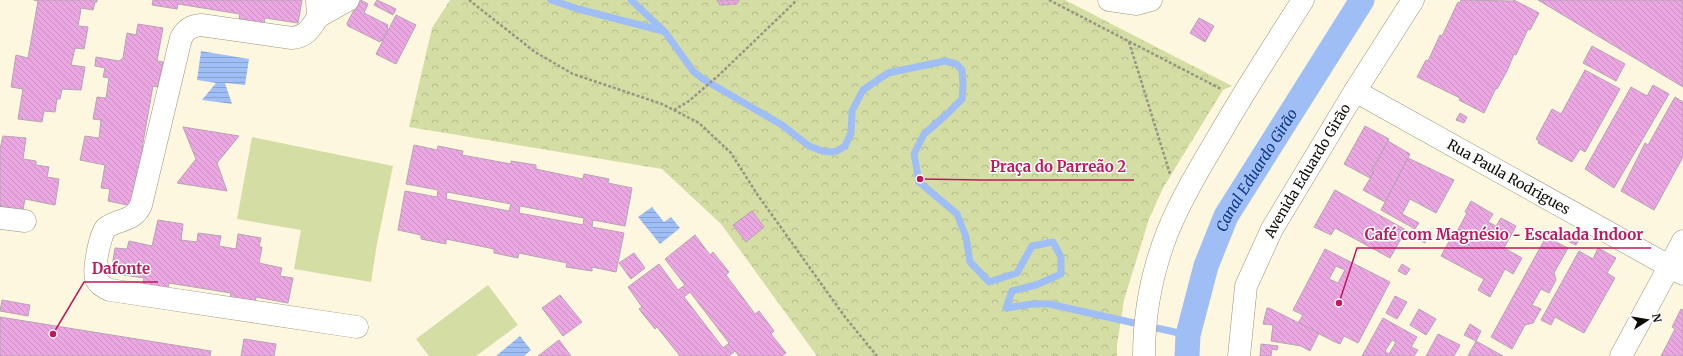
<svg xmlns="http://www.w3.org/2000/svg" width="1683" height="356" font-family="Merriweather,serif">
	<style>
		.grass { fill: #d4dda3 }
		.park { fill: url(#park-crowns) }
		.water { fill: url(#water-rules) }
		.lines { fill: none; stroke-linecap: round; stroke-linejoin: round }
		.stream { stroke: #9fbef6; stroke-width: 7 }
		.canal { stroke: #9fbef6; stroke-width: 25 }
		.building { fill: url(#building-back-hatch); stroke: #b7a3b4; fill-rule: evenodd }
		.minor-casing { stroke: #9a937e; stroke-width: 23 }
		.major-casing { stroke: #9a937e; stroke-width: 23 }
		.path { stroke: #999483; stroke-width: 2.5; stroke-dasharray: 3 2; stroke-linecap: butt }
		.minor { stroke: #fff; stroke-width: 22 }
		.major { stroke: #fff; stroke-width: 22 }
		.labels { text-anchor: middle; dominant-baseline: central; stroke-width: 3; stroke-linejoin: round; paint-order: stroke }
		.street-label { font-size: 14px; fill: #0e0c05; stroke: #fff }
		.water-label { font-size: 15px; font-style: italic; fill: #123988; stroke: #fff }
		.leader { fill: none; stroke: #c2185b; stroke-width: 1.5 }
		.callout-dot { fill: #c2185b; stroke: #fff; stroke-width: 1.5 }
		.callout-label { font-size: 15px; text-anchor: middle; font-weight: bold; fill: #c2185b; stroke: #fff; stroke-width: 3; stroke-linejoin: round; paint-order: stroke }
	</style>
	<defs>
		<pattern id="park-crowns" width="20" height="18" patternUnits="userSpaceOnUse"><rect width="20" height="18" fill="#d4dda3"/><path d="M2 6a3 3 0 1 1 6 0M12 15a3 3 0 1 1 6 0" fill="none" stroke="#b5bc8b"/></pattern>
		<pattern id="water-rules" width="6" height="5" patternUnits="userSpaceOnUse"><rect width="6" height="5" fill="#9fbef6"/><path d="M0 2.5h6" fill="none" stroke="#88a2d1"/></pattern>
		<pattern id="building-back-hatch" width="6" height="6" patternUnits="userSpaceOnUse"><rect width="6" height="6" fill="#eaa7e2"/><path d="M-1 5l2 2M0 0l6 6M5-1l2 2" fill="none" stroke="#c88fc0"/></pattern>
	</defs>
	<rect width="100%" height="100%" fill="#fef7df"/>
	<g class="grass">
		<path d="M252,137L393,166L377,244L371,282L294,269L301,230L237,219Z"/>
		<path d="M488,285L518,325L476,356H429L416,339Z"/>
	</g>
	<path class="park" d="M450,0H1065L1232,86L1223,90L1163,188L1149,219L1124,300L1117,345V356H817L721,224L662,169L409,127L432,28Z"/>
	<g class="water">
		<path d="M201,51L249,59L245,85L225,83L232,104L202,100L216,83L197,80Z"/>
		<path d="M652,207L664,222L671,217L680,228L660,244L638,217Z"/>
		<path d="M520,336L531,350L524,356H496Z"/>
	</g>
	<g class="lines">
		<g class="stream">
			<path d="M551,0L578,9L663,31"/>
			<path d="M631,0L665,32L693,71L703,79L782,125L809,146L822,151L831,152L837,151L845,146L851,133L852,111L863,90L888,73L945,61L956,64L962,70L963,86L962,99L945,116L924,134L914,154L919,182L957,214L966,237L970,262L989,282L1017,273L1032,246L1053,242L1061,257V274L1036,285L1012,291L1006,308L1032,304H1049L1188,335"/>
		</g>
		<path class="canal" id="s1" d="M1187,356L1188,335L1206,266L1226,216L1362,0"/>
	</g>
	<g class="building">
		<path d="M34,0H97V2H95L93,10L81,8L80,15L78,26L88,27L84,49L75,48L71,65L85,67L81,90L62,89L60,99H57L55,112L44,111L42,122L18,119L23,89L11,87L16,55L28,58L38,1Z"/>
		<path d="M153,0H302L298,23L265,18L264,24L239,19L240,14L178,4L177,9L152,5Z"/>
		<path d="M361,0L368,4L364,13L388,25L387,28L388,29L382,41L381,40L380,42L348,26L347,23L354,10L355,11Z"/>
		<path d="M377,0L396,9L393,15L374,5Z"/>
		<path d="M717,0H739L737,4L720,5Z"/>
		<path d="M1461,0L1513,1L1514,0L1539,13L1530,30L1528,29L1516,55L1514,54L1507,71L1497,89L1496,88L1484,113L1459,100L1460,98L1417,77L1426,60L1428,61L1440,35L1442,36L1458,2L1460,3Z"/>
		<path d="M1538,0H1683V87Z"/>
		<path d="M396,15L416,25L396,64L376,54Z"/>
		<path d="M1199,18L1214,26L1205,42L1190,33Z"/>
		<path d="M138,24L163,28L157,61L163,62L158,87L153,86L142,148L148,149L132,206L108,201L110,189L101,188L105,165L80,160L85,136L99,138L101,120L93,119L97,97L106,98L109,78L103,77L105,68L95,66L96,57L119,61L123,58L127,33L136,35Z"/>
		<path d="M1592,46L1625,64L1616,81L1583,63Z"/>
		<path d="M1585,70L1620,89L1585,152L1580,149L1572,162L1538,143L1539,141L1536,139L1552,109L1561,114Z"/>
		<path d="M1653,85L1669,94L1614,188L1585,169L1631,87L1647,96Z"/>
		<path d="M1675,97L1683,102V157L1654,210L1621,191L1645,143L1648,145Z"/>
		<path d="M1460,113L1467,117L1464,123L1456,120Z"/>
		<path d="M1365,126L1389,139L1372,170L1374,172L1370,178L1344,164Z"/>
		<path d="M183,127L239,136L217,163L227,191L177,183L196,159Z"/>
		<path d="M3,136L26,138L23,159L36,161V165L49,167L47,177L59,179L55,205L25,199L23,210L0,206V149Z"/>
		<path d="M1388,141L1410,154L1385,202L1363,190L1374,172L1372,170Z"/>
		<path d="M414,145L437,150L438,146L463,151L462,155L511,164V161L536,165V169L583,179L584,174L609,179L608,183L632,188L625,226L593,220L592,227L624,233L616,272L592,267V271L566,267L567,263L519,253L518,258L494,253V249L446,239V244L421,239V235L398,230L405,191L437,197L438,190L406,184ZM447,192L511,204L509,211L446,199ZM520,206L584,218L583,225L519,213Z"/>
		<path d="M1408,158L1454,180L1436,213L1410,199L1402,214L1419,223L1415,229L1381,210Z"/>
		<path d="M1335,190L1406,230L1390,258L1335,228L1331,235L1314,227Z"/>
		<path d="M1471,201L1493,214L1488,222L1496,226L1501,218L1516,226L1504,248L1522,258L1513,274L1505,269L1490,297L1478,290L1484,279L1441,256L1452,236L1454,237L1467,213L1465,212Z"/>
		<path d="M752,211L764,227L746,242L733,225Z"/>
		<path d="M158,220L183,224L181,240L197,242L198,233L221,236L219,246L236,249L238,234L261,238L259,247H262L259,263L282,268L280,276L293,278L288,303L256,297L255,302L230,298L231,293L169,283L168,288L143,284L144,278L111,273L115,248L127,249L129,241L152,246Z"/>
		<path d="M1420,231L1428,236L1425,243L1417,239Z"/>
		<path d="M695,235L710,255L713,252L729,272L726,275L755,314L759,311L774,331L771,334L786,353L782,356H739L735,351L729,356H680L657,327L655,329L639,309L642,307L628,287L659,264L678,290L685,285L665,259ZM690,292L729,343L723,348L684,297Z"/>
		<path d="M1573,235L1580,238L1576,245L1569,242Z"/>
		<path d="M1546,237L1568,248L1554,273L1556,280L1549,293L1541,289L1532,305L1541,309L1533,323L1525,325L1512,349L1491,337Z"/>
		<path d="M1598,248L1616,258L1607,273L1615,278L1584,333L1555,317L1551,325L1541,320L1579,251L1593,259Z"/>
		<path d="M1325,249L1390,282L1358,343L1344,336L1340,344L1333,341L1298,323L1303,315L1293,310ZM1336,266L1345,270L1338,283L1329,279Z"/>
		<path d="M634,253L645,268L631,279L619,263Z"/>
		<path d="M1402,264L1410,269L1406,275L1398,271Z"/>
		<path d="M560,295L582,322L563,336L542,308Z"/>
		<path d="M1395,296L1407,302L1397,319L1386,313Z"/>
		<path d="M2,300L30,305L28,316L0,311Z"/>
		<path d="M1267,308H1269L1319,333L1310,351L1301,346L1271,341L1273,325L1263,324Z"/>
		<path d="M1419,309L1436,319L1426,335L1410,325Z"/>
		<path d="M1681,309L1683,310V356H1661L1675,329L1672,327Z"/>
		<path d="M0,317L211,351L210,356H0Z"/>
		<path d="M1383,318L1417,337L1411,347L1418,350L1414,356H1362ZM1392,340L1396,342L1389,354L1385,351Z"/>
		<path d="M1470,324L1481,331L1476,341L1464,335Z"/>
		<path d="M1438,334L1460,345L1454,356H1426Z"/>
		<path d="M244,339L276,344L274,356H241Z"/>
		<path d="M559,340L571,356H538Z"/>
		<path d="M1476,341L1503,356H1468Z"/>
		<path d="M1261,344L1278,346L1277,350L1272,349L1271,356H1260Z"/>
	</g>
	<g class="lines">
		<defs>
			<g id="minor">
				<path d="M317,0L318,17L348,0"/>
				<path d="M1109,0L1137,4L1151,0"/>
				<path d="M318,17C311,28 306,37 292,38L201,25C191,26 186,29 181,38L141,205C133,223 118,218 106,228C100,234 93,270 96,279C99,285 105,288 110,290L357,327"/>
				<path id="s2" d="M1355,91L1683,274"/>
				<path d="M0,218L25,221"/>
				<path d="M1621,356L1683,241"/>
			</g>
			<g id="major">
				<path d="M1144,356C1144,314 1152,271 1168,231C1182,197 1202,164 1221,132C1247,87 1275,44 1303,0"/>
				<path id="s3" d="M1239,356L1246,286L1272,229L1355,91L1413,0"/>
			</g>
		</defs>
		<use href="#minor" class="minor-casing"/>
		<use href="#major" class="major-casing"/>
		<g class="path">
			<path d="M469,0L535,52L573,74L662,104L699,123L731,153L757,194L845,317L877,356"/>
			<path d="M1049,0L1221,89"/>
			<path d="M1129,42L1170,174"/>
			<path d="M674,110L689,101L719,75L797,0"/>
		</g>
		<use href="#minor" class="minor"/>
		<use href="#major" class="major"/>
	</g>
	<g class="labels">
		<g class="street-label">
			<text stroke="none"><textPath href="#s3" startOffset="201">Avenida Eduardo Girão</textPath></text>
			<text stroke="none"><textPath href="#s2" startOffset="176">Rua Paula Rodrigues</textPath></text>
		</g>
		<g class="water-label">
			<text stroke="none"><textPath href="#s1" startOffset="201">Canal Eduardo Girão</textPath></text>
		</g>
	</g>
	<path class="leader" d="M920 179L982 180H1134M1339 303L1357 248H1651M53 334L84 282H158"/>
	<g class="callout-dot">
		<circle cx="920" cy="179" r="4"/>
		<circle cx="1339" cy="303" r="4"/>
		<circle cx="53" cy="334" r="4"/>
	</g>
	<g class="callout-label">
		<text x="1058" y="172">Praça do Parreão 2</text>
		<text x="1504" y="240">Café com Magnésio - Escalada Indoor</text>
		<text x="121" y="274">Dafonte</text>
	</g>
	<g transform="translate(1647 320) rotate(78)" stroke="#ffffff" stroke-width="3" paint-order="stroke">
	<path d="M0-3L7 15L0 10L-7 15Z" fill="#0e0c05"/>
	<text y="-6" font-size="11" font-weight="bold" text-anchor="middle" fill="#0e0c05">N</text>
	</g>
</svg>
